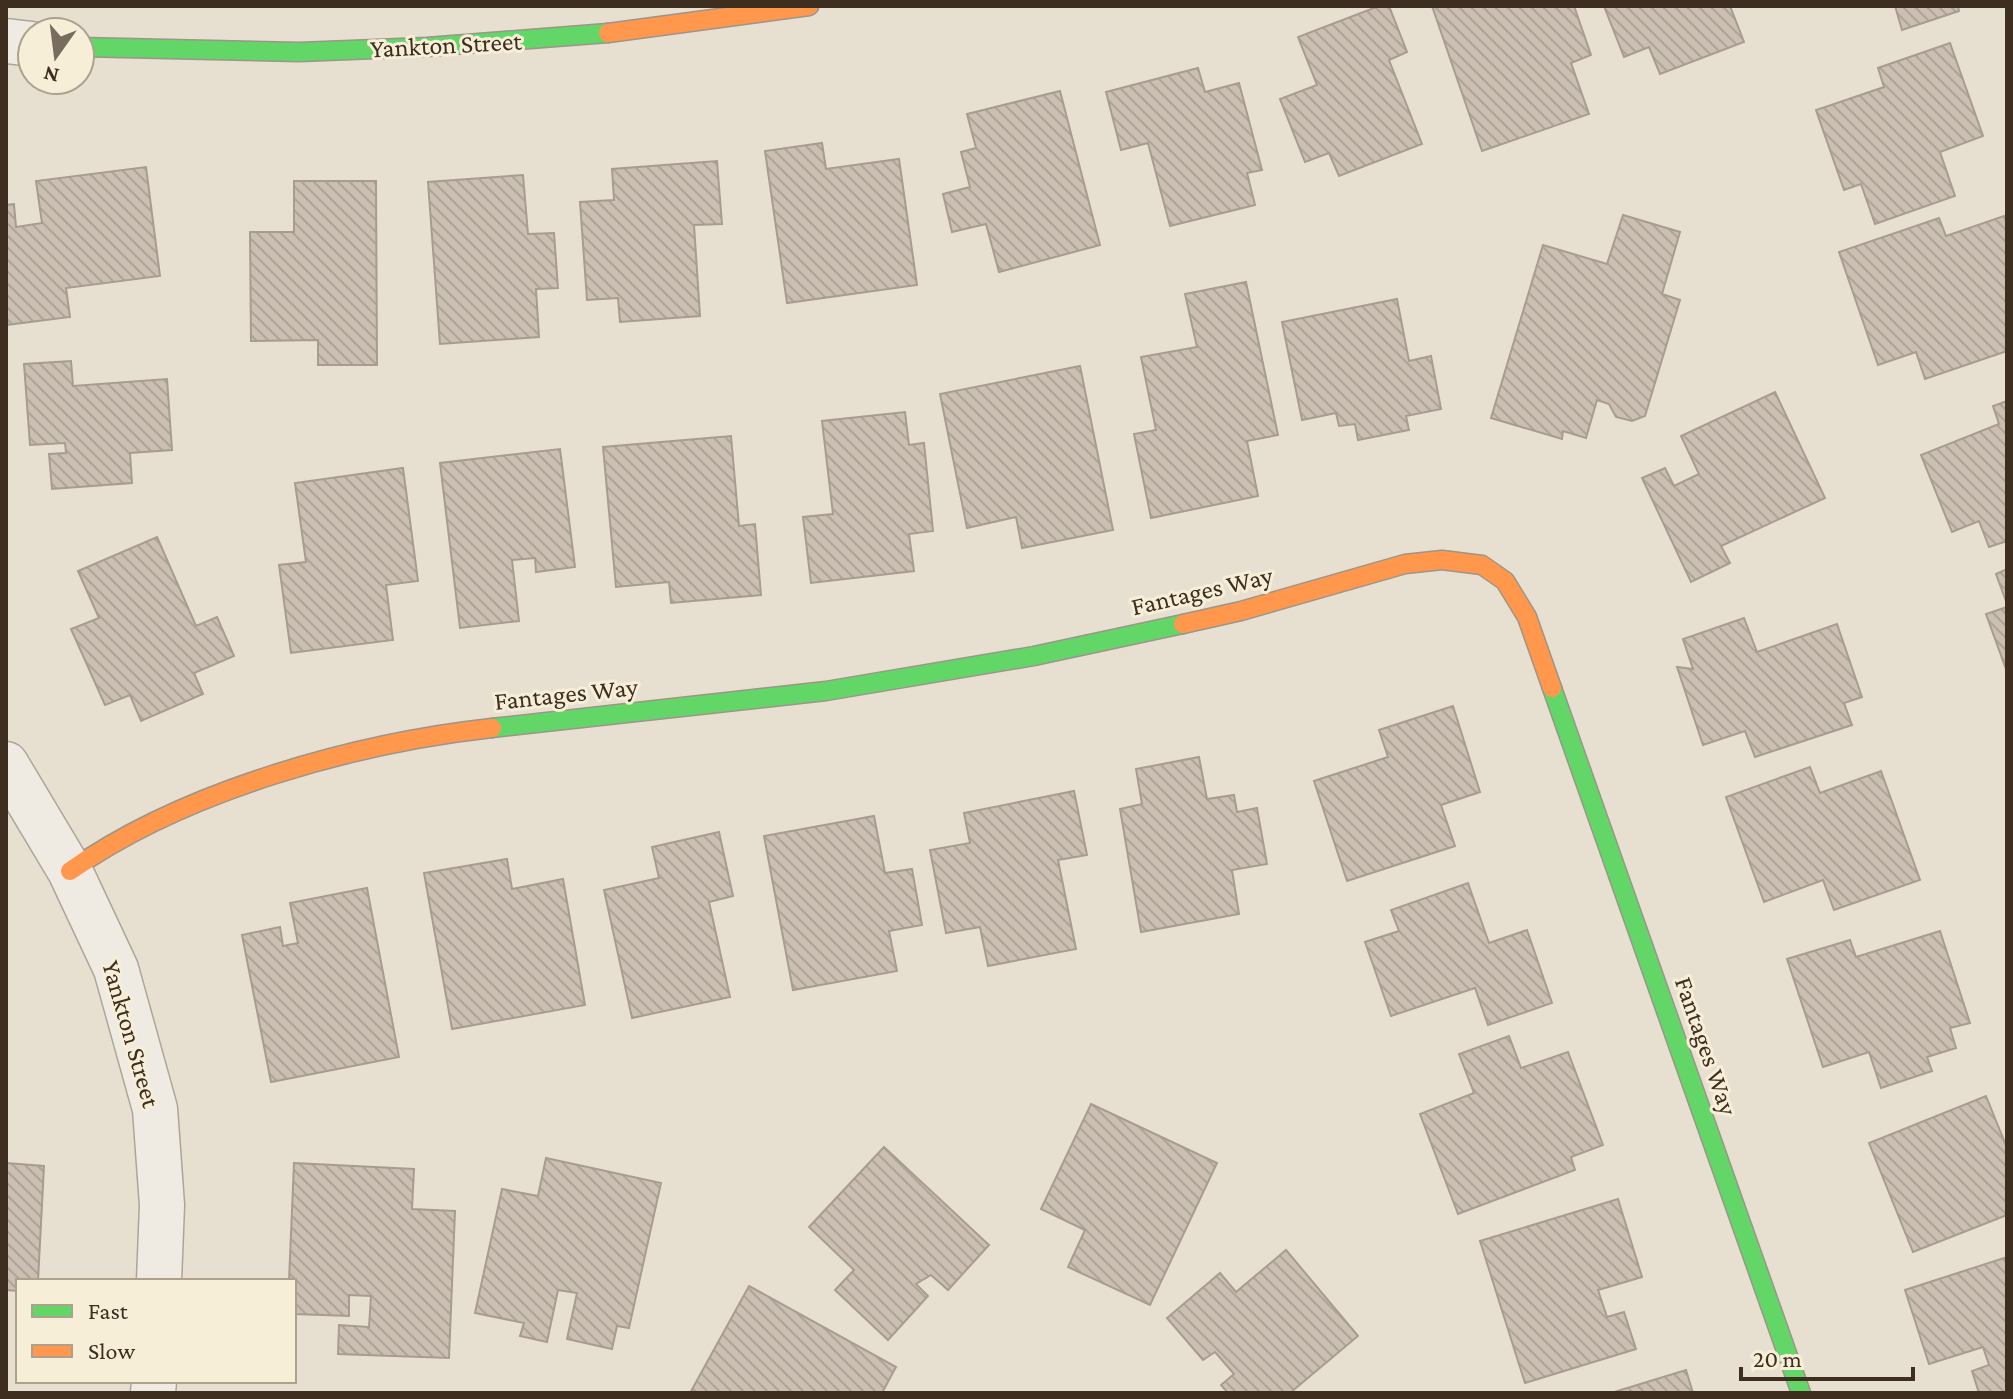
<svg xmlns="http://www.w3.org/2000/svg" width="2013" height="1399" font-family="'Crimson Pro',serif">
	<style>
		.building { fill: url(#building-back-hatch); stroke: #a89c90; stroke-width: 2 }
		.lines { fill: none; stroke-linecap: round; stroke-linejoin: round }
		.street-casing { stroke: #ada599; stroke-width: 47 }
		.fast-casing { stroke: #9c958a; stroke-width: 21 }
		.slow-casing { stroke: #9c958a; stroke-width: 21 }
		.street { stroke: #efebe3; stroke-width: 44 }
		.fast { stroke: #63d668; stroke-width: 18 }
		.slow { stroke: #ff974d; stroke-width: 18 }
		.labels { text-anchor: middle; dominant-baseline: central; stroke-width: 6; stroke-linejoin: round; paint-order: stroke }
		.street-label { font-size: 26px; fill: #3d2e20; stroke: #f7eed8 }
	</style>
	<defs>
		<pattern id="building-back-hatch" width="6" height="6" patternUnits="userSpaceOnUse" patternTransform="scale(2)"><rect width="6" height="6" fill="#cbbfb2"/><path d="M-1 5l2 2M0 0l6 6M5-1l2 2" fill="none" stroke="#afa499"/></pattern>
	</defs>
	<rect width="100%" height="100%" fill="#e7e0d1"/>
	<g class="building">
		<path d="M1379,6H1389L1407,52L1389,60L1422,144L1339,176L1329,153L1305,162L1280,99L1317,85L1298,37Z"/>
		<path d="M1432,6H1574L1591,55L1571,63L1589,114L1482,151Z"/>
		<path d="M1604,6H1730L1744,42L1660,74L1649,47L1624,57Z"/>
		<path d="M1895,6H1958L1959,11L1902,30Z"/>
		<path d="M1950,43L1983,136L1940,152L1955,196L1875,224L1861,184L1844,190L1816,110L1884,87L1878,68Z"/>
		<path d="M1198,68L1205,92L1239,83L1262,170L1247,173L1255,205L1170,226L1148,143L1121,150L1106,92Z"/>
		<path d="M1060,91L1100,245L999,272L986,224L952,232L943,194L970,187L961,152L976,148L967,114Z"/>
		<path d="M822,143L826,169L899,159L917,285L787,303L765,151Z"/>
		<path d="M717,161L722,224L694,225L700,316L620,322L618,298L587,300L580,202L614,200L612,169Z"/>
		<path d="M146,167L160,276L66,288L70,317L6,325V205L14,204L16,227L42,223L36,181Z"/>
		<path d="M523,175L528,234L554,233L558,288L536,289L539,337L440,344L428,182Z"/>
		<path d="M294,181H376L377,365H318V340L251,341L250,232H294Z"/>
		<path d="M1623,215L1680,232L1662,294L1680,300L1645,416L1632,421L1616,417L1609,404L1597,400L1586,438L1563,431L1562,439L1491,418L1543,245L1607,264Z"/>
		<path d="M2004,216L2007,224V351L1925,379L1916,352L1878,365L1839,252L1939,218L1946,236Z"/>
		<path d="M1246,282L1278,435L1247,441L1258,496L1151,518L1134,434L1156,430L1141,357L1197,347L1185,294Z"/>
		<path d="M1397,299L1409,361L1431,356L1441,409L1406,416L1409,430L1358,440L1355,424L1339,426L1336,413L1302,420L1282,322Z"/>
		<path d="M71,361L73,386L167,379L172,450L130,453L132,483L52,489L49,454L66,453L65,443L30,445L24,364Z"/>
		<path d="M1080,366L1113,530L1022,548L1016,517L967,528L940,394Z"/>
		<path d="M1775,392L1825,498L1721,546L1730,563L1691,582L1642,478L1665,468L1674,486L1699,474L1681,436Z"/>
		<path d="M2007,401V541L1989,547L1979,521L1952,532L1921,455L1999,424L1993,406Z"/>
		<path d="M905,412L909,445L924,443L933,531L909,534L914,571L811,583L803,517L833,514L822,421Z"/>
		<path d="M731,436L739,526L755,524L761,595L671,603L669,582L616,587L603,447Z"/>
		<path d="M560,449L575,567L536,572L535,558L512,560L519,621L460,628L440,463Z"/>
		<path d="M403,468L418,581L386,585L393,640L291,653L279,565L306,562L295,483Z"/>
		<path d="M157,537L196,626L217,617L234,656L194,673L203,694L141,721L130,695L105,705L71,629L99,618L78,571Z"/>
		<path d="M2007,569V604L1996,574Z"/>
		<path d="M2007,607V672L1986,614Z"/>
		<path d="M1744,618L1757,652L1837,624L1862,697L1844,703L1852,725L1755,757L1745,731L1703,745L1677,667L1693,669L1683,639Z"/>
		<path d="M1453,706L1480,792L1441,805L1455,846L1347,881L1314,781L1388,757L1379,730Z"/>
		<path d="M1199,757L1207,799L1234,795L1237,812L1257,808L1267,864L1232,870L1239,914L1141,932L1120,809L1142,804L1136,769Z"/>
		<path d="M1810,767L1820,793L1881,771L1920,880L1834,910L1823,880L1764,902L1726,797Z"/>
		<path d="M1074,791L1087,855L1058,860L1076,949L988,966L980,927L946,933L930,850L970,843L964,813Z"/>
		<path d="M874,816L885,873L912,869L922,925L889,931L897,971L793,990L764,836Z"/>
		<path d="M719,832L733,896L709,902L730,997L632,1018L604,890L659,878L652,847Z"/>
		<path d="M507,859L512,889L563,879L585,1005L452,1029L424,873Z"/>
		<path d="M1468,883L1489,943L1527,930L1552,1003L1488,1025L1475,988L1391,1016L1365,942L1399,931L1391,910Z"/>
		<path d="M367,888L399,1057L271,1082L242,935L280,927L283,946L298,943L290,903Z"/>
		<path d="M1940,931L1970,1023L1950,1028L1956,1048L1927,1057L1932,1071L1881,1088L1869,1052L1823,1067L1787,959L1850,940L1856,957Z"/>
		<path d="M1509,1036L1521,1068L1568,1052L1603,1145L1571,1157L1575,1170L1458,1214L1420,1114L1474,1093L1459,1054Z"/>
		<path d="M1986,1096L2007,1148V1215L1913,1252L1869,1143Z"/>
		<path d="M1091,1104L1217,1163L1150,1305L1068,1267L1085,1230L1041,1209Z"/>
		<path d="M884,1147L989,1245L948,1290L931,1275L916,1284L928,1296L888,1340L835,1290L854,1270L809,1227Z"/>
		<path d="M546,1158L661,1183L629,1328L617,1326L612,1349L567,1339L577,1293L558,1290L547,1342L520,1336L524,1323L475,1313L502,1189L538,1196Z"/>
		<path d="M6,1163L44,1166L38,1281H18V1291L6,1290Z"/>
		<path d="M294,1163L414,1169L412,1209L455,1211L449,1358L338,1354L339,1325L369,1327L371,1296L349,1295V1316L294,1314V1281H289Z"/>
		<path d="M1618,1199L1642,1277L1598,1290L1607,1317L1624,1312L1636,1349L1525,1383L1480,1241Z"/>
		<path d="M1286,1250L1358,1336L1290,1393H1228L1221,1385L1234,1374L1215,1352L1203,1360L1167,1318L1220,1273L1236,1292Z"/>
		<path d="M2007,1257V1393H1979L1972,1371L1989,1365L1983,1347L1929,1364L1905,1290Z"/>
		<path d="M749,1286L896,1367L882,1393H690Z"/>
		<path d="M1686,1370L1693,1393H1611Z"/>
	</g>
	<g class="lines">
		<defs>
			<g id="street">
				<path d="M6,41L32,44"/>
				<path d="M6,764L70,871L116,969L155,1109L162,1205L159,1281"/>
				<path d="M153,1393L154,1381"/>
			</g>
			<g id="fast">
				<path d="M80,47L299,52L427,47L608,33"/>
				<path d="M1552,688L1801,1393"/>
				<path d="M492,728L826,691L1034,656L1183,624"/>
			</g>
			<g id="slow">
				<path d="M608,33L809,6"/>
				<path d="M1183,624L1241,611L1405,564L1442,560L1482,565L1505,581L1527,617L1552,688"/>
				<path d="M70,871C183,791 355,743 492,728"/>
			</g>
		</defs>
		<use href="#street" class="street-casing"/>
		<use href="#fast" class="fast-casing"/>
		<use href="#slow" class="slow-casing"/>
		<use href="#street" class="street"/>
		<use href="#fast" class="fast"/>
		<use href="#slow" class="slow"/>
	</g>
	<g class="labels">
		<g class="street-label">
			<text transform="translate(446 45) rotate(-3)">Yankton Street</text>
			<text transform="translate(1202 591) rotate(-13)">Fantages Way</text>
			<text transform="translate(566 694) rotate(-6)">Fantages Way</text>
			<text transform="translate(131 1034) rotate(74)">Yankton Street</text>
			<text transform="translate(1706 1046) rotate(71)">Fantages Way</text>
		</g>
	</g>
	<rect width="2013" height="1399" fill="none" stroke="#3d2e20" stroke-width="16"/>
	<rect x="16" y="1279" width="280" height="104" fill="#f7eed8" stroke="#ada18e" stroke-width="2"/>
	<rect x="32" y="1305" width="40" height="12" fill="#63d668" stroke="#ada18e" stroke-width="2"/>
	<text x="88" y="1319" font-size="24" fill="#3d2e20">Fast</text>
	<rect x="32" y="1345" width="40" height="12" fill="#ff974d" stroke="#ada18e" stroke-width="2"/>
	<text x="88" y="1359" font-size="24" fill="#3d2e20">Slow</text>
	<g transform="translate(56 56) rotate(194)"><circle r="38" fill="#f7eed8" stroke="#ada18e" stroke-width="2"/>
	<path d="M0-6L14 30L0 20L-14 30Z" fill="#786c5e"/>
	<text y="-12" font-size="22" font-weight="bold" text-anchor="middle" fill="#3d2e20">N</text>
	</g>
	<path d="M1741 1367v12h172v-12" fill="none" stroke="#3d2e20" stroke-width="4"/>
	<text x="1753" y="1367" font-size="24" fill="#3d2e20" stroke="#f7eed8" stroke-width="6" paint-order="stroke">20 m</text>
</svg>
